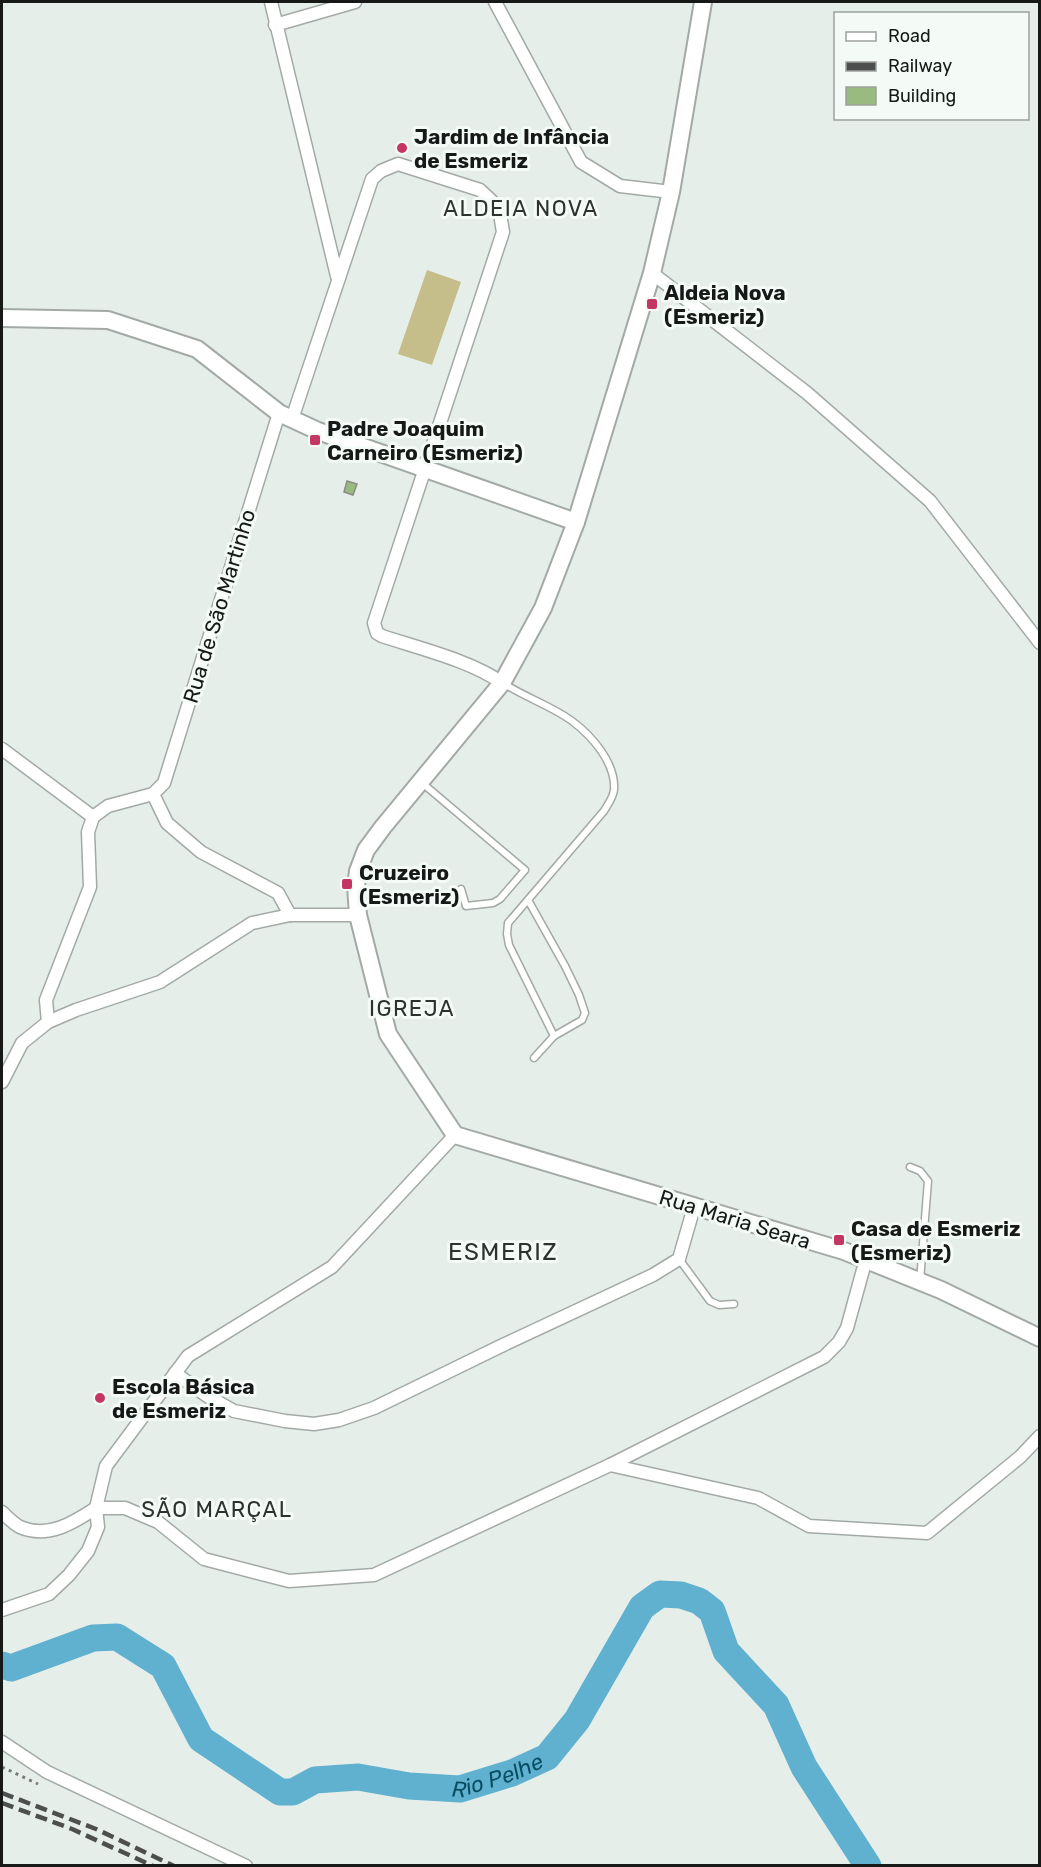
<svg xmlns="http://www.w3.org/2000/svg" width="1041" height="1867" font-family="Rubik,sans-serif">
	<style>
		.green { fill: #c5bd8a }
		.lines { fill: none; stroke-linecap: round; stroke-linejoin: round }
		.river { stroke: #60b0cf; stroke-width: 27 }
		.building { fill: #9abb7f; stroke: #888b85; stroke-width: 1.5 }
		.lane-casing { stroke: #a3aaa6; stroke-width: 9 }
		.street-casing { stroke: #a3aaa6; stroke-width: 15 }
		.secondary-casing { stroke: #a3aaa6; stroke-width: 20 }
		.path { stroke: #777c79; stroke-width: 3; stroke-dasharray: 3 4.5; stroke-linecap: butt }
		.lane { stroke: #fff; stroke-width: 6 }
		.street { stroke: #fff; stroke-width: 12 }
		.secondary { stroke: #fff; stroke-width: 16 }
		.rail { stroke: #4c4f4d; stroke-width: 4.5; stroke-dasharray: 12 6; stroke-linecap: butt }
		.poi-dot { fill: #c43664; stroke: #f4fbf7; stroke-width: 2 }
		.labels { text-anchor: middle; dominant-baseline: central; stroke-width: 6; stroke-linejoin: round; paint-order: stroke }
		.poi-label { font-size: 21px; font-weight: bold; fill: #171918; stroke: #f4fbf7; text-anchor: start }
		.street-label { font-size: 21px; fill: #171918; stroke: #f4fbf7 }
		.neighbourhood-label { font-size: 22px; letter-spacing: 1.5px; fill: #2d322f; stroke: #f4fbf7 }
		.water-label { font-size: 22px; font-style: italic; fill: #074d63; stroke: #f4fbf7 }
		.quarter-label { font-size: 24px; letter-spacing: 1.5px; fill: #2d322f; stroke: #f4fbf7 }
	</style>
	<rect width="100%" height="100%" fill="#e6eeea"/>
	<path class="green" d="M427,270L461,282L432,365L398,354Z"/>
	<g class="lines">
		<path class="river" id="s1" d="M2,1665L11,1668L93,1638L117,1637L163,1666L201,1739L280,1792H293L315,1780L358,1777L409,1786L460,1789L512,1773L547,1757L577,1720L642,1607L660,1594L681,1595L699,1601L712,1611L726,1651L776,1705L804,1767L868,1866"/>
	</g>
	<path class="building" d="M347,481L357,484L353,495L344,492Z"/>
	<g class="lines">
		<defs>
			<g id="lane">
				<path d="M503,683C524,697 552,706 572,721C592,736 616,763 614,790C613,798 608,804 604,811L508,923L507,934L509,945L554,1036"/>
				<path d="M421,782L525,870L500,899L493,903L466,906L461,889"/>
				<path d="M528,900L565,966L579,995L585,1013L582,1020L554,1036L534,1058"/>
				<path d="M910,1167L920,1171L928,1181L920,1281"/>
				<path d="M679,1259L710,1301L719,1305L734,1304"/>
			</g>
			<g id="street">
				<path d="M271,2L337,276"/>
				<path d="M495,2L581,162L620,186L671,192"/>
				<path d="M275,25L355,2"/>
				<path d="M652,273L807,393L930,501L1040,643"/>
				<path d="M292,419L372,179L381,171L398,164L480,190L499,208L503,232L374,623L377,633L382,636C418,648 472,661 502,683"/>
				<path d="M2,749L93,817"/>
				<path d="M153,794L167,823L201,852L278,893L290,915"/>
				<path d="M48,1022L46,1000L90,887L88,832L93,817L108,806L153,794L164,783L279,413"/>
				<path d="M2,1082L22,1043L48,1022L76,1010L160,982L252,923L290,915H358"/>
				<path d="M175,1373L207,1396L234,1411L285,1421L314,1424L339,1420L374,1408L501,1346L653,1275L679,1259L694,1207"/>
				<path d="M610,1465L758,1498L809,1526L927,1533L1020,1457L1040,1436"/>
				<path d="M96,1508H125L158,1522L204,1559L289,1581L374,1575L610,1465L824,1357L839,1342L847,1328L866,1259"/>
				<path d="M2,1512C7,1517 14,1524 20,1527C48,1539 73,1523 96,1508"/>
				<path d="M2,1610L49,1594L69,1575L88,1551L98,1527L96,1508L106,1466L188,1356L332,1267L455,1135"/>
				<path d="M2,1742L47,1772L246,1866"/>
			</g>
			<g id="secondary">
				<path d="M703,2L671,192L652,273L576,522L543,608L502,683L383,827L366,850L358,871L356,886L358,915L388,1034L455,1135L844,1251L941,1290L1040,1338"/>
				<path d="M2,318L108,320L197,349L279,413L318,431L576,522"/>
			</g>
		</defs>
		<use href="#lane" class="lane-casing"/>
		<use href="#street" class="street-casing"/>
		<use href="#secondary" class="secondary-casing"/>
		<path class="path" d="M2,1767L38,1784"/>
		<use href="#lane" class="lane"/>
		<use href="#street" class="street"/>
		<use href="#secondary" class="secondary"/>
		<g class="rail">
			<path d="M2,1793L96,1829L174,1866"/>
			<path d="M2,1803L72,1829L153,1866"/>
		</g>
	</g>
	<g class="poi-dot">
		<circle cx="402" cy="148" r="6"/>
		<rect x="646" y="298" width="12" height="12" rx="3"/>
		<rect x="309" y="434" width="12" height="12" rx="3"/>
		<rect x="341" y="878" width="12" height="12" rx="3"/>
		<rect x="833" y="1234" width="12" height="12" rx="3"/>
		<circle cx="100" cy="1398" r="6"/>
	</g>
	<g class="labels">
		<g class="poi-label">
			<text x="414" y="136">Jardim de Infância<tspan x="414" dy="24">de Esmeriz</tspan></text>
			<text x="664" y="292">Aldeia Nova<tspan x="664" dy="24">(Esmeriz)</tspan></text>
			<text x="327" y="428">Padre Joaquim<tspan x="327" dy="24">Carneiro (Esmeriz)</tspan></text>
			<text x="359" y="872">Cruzeiro<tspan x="359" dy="24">(Esmeriz)</tspan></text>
			<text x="851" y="1228">Casa de Esmeriz<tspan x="851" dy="24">(Esmeriz)</tspan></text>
			<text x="112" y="1386">Escola Básica<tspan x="112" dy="24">de Esmeriz</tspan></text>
		</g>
		<g class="street-label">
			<text transform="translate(219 606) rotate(-73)">Rua de São Martinho</text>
			<text transform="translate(735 1219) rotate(17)">Rua Maria Seara</text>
		</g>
		<g class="neighbourhood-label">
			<text x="521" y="208">ALDEIA NOVA</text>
			<text x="412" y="1008">IGREJA</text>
			<text x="217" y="1509">SÃO MARÇAL</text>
		</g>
		<g class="water-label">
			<text stroke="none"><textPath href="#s1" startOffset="576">Rio Pelhe</textPath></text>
		</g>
		<g class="quarter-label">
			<text x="503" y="1252">ESMERIZ</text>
		</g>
	</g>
	<rect width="1041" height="1867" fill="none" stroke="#171918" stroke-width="6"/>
	<rect x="834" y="12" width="195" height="108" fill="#f4fbf7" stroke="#9ca19e" stroke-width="1.5"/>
	<rect x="846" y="32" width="30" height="9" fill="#ffffff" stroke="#9ca19e" stroke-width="1.5"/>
	<text x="888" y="42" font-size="18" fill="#171918">Road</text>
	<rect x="846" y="62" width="30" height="9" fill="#4c4f4d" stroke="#9ca19e" stroke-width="1.5"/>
	<text x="888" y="72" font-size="18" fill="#171918">Railway</text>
	<rect x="846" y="87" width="30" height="18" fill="#9abb7f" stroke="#9ca19e" stroke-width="1.5"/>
	<text x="888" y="102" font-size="18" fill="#171918">Building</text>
</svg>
